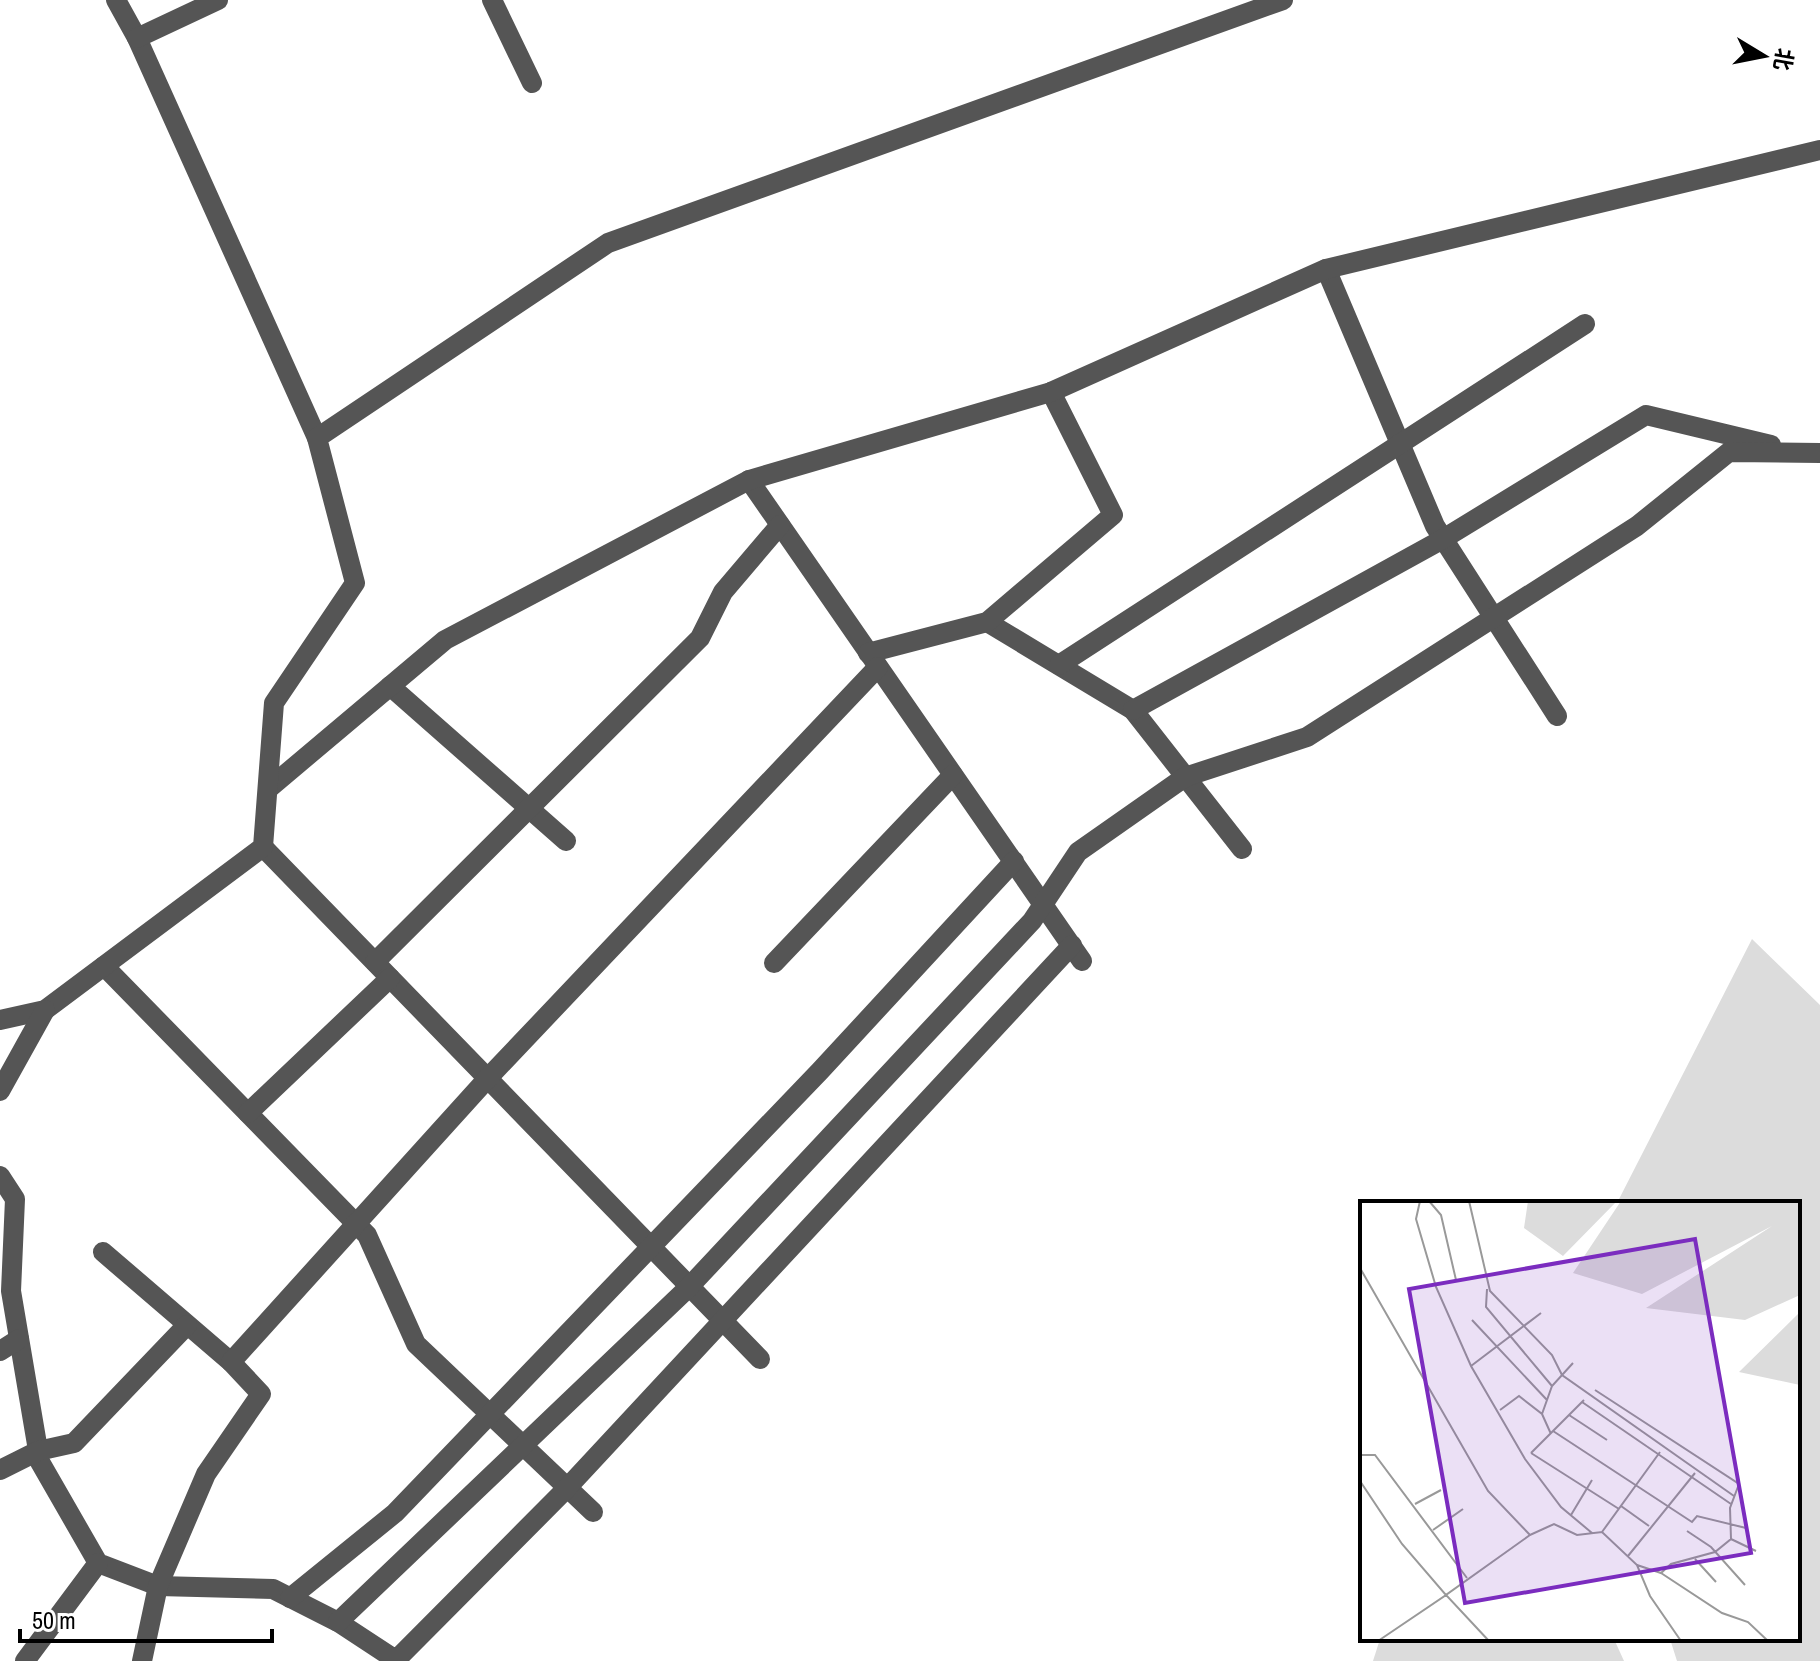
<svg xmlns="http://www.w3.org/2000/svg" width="1820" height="1661" font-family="'Archivo Narrow','Noto Sans SC',sans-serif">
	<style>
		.green { fill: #dcdcdc }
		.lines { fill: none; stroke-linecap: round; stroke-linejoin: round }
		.minor { stroke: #555; stroke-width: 20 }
		.inset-road { fill: none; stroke: #999; stroke-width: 2 }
		.view { fill: #7b2cbf; fill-opacity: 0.15; stroke: #7b2cbf; stroke-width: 4 }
		.inset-edge { fill: none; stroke: #000; stroke-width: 4 }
	</style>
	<rect width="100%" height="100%" fill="#fff"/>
	<g class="green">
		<path d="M1752,939L1820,1005V1661H1677L1670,1639H1798V1203H1617Z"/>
		<path d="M1380,1639H1614L1624,1661H1373Z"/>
	</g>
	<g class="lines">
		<g class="minor">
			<path d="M116,0L137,38L317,438"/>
			<path d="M492,0L532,83"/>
			<path d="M137,38L218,0"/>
			<path d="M1326,269L1435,526L1557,716"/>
			<path d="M749,480L1082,961"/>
			<path d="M987,622L1133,710L1242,849"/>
			<path d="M868,653L987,622L1113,515L1051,392"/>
			<path d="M1059,665L1585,324"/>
			<path d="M390,686L566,841"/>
			<path d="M1133,710L1443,539L1646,415L1771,445"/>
			<path d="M268,789L445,640L749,480L1051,392L1326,269L1820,150"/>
			<path d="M263,847L760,1359"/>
			<path d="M375,962L700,638L723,592L780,525"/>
			<path d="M774,963L953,775"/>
			<path d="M104,966L367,1235L416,1344L593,1512"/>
			<path d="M0,1020L45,1010L263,847L274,703L355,583L317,438L608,243L1283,0"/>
			<path d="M0,1091L45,1010"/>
			<path d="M248,1113L390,978"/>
			<path d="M0,1176L15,1199L11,1291L40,1462L98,1563L158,1586L273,1589L338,1622L396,1660L567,1488L1072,945"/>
			<path d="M103,1252L231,1362"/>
			<path d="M0,1351L19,1339"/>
			<path d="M0,1470L38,1451L74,1443L187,1325"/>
			<path d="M290,1598L395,1513L820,1071L1014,861"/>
			<path d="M338,1622L689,1287L1032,921L1078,852L1185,777L1307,737L1637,526L1729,452L1820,453"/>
			<path d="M25,1661L98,1563"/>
			<path d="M142,1661L158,1586L206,1474L261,1394L231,1362L487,1079L878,667"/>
		</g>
	</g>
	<g transform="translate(1360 1201)">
		<rect width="440" height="440" fill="#fff"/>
		<path d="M168,0H257L203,55L164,27ZM261,0H440V94L385,119L286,107L412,25L282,93L213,72ZM440,111V184L379,171Z" fill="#dcdcdc"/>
		<path class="inset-road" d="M60,0L56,18L76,86L111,165L165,258L201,306L232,332M69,0L81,14L96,79M109,0L130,90L192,154L202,174L374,295M0,67L128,290L170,334L194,323L217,334L242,331L277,364L290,395L321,440M127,88L126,106L192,185M112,119L187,199M111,165L181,112M235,189L379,283L370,307L371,338L355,351L311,363L301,372L277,364M222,201L371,303M140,209L159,195L182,213L191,233M182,213L192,185L213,162M209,214L247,239M193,230L332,321L337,315L386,327M171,252L259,308M171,252L224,199M0,254H15L107,377M0,280L42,343L86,394L18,440M55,303L81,289M261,305L289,325M211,314L232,279M73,329L103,308M327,330L351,346L385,384M242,331L300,251M371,338L396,350M268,355L335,272M335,358L356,381M301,372L362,412L388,421L408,440M129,440L86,394L170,334"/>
		<path class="view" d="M335,38L391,352L105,402L49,88Z"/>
		<rect width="440" height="440" class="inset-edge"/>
	</g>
	<g transform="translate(1764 56) rotate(100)" stroke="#ffffff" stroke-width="6" paint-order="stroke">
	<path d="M0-6L14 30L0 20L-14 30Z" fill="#000000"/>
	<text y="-12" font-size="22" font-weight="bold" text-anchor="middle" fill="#000000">北</text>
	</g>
	<path d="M20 1629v12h252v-12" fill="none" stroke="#000000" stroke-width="4"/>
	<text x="32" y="1629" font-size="24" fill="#000000" stroke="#ffffff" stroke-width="6" paint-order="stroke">50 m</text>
</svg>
